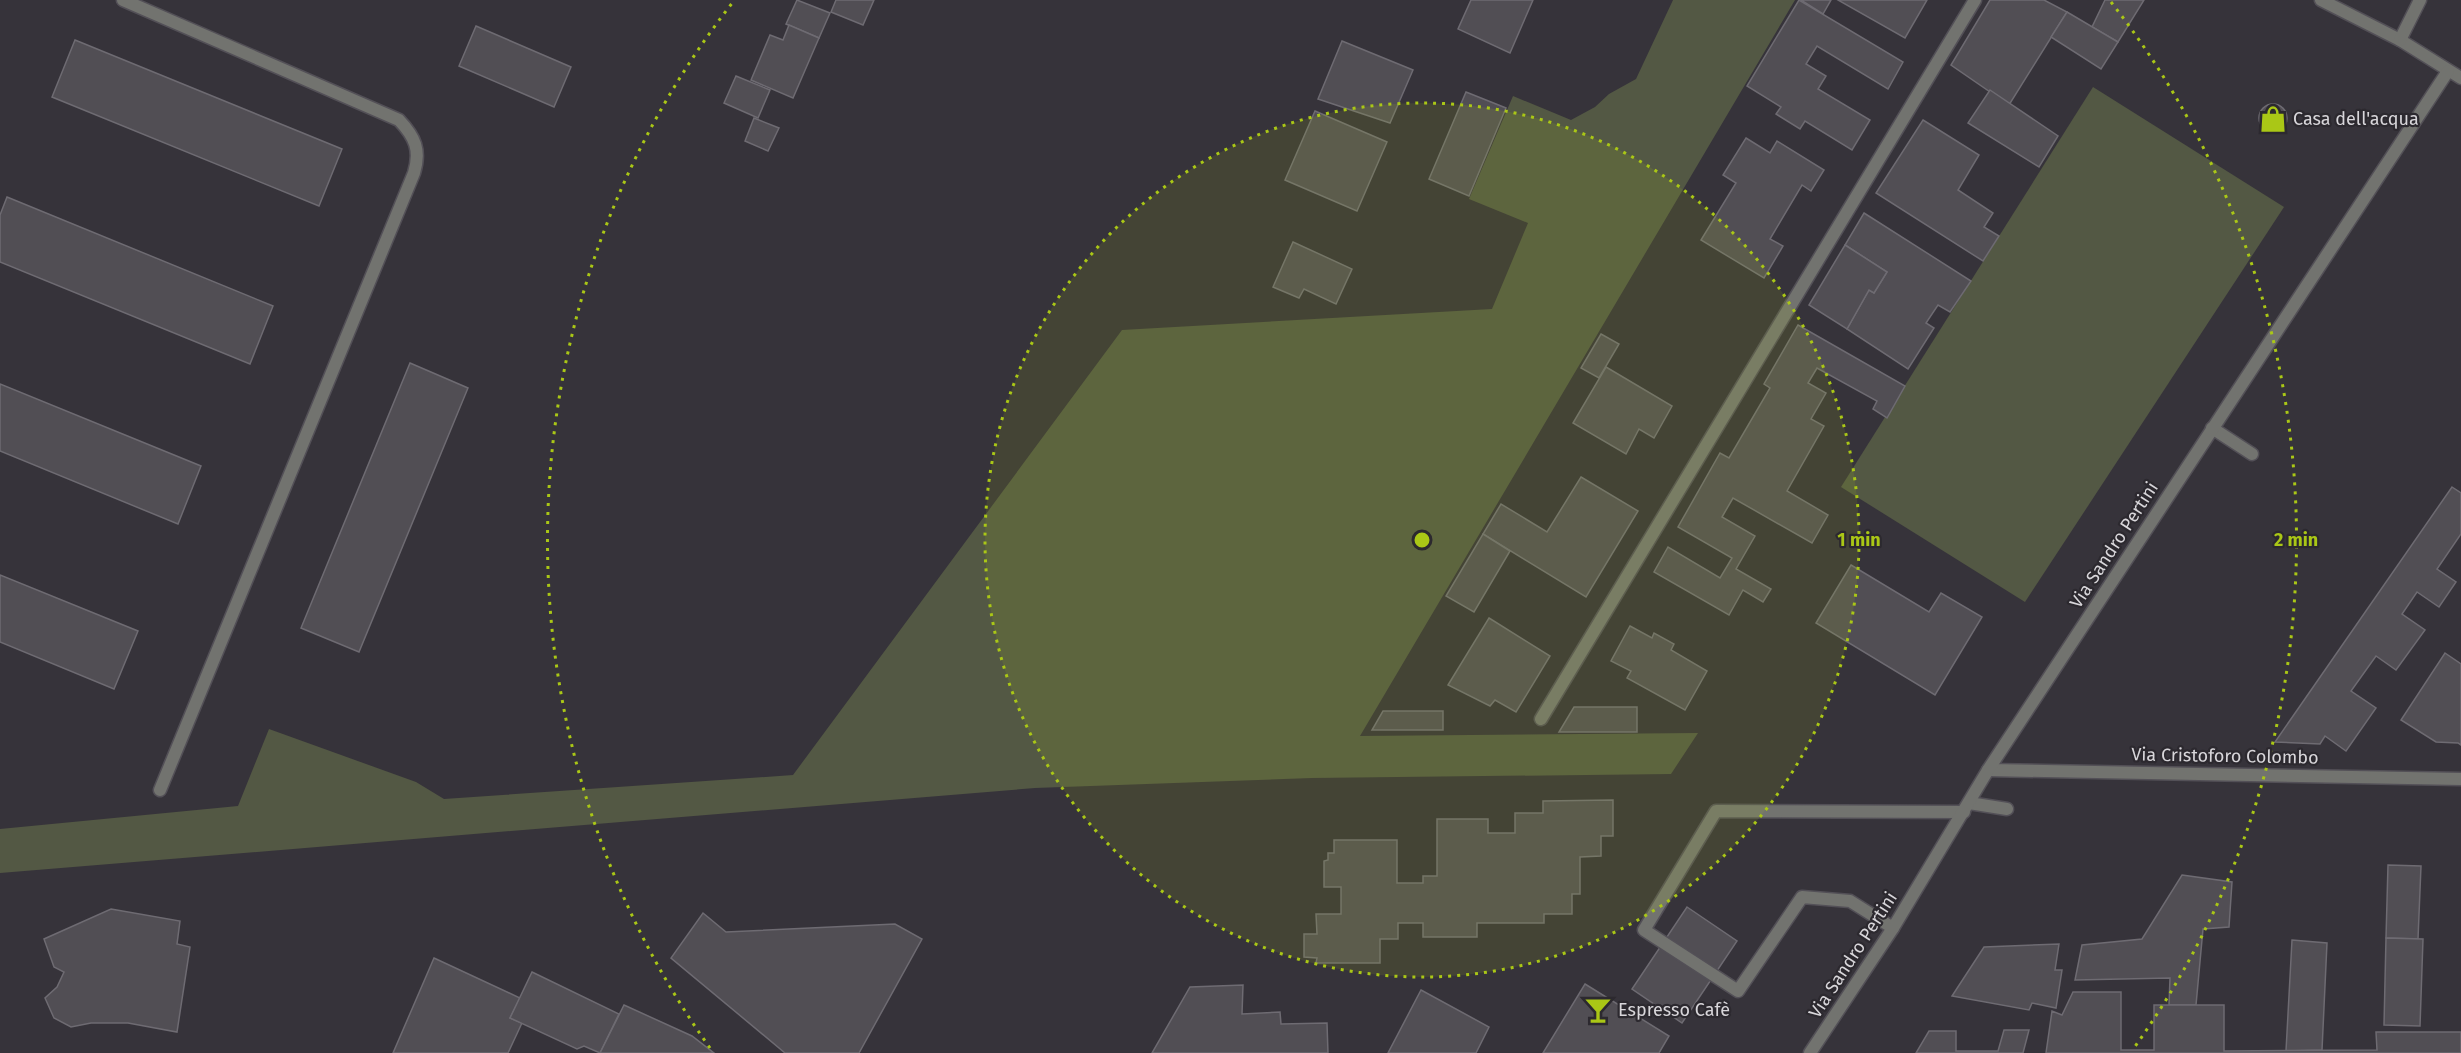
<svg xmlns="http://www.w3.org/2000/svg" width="2461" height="1053" font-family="'Fira Sans',sans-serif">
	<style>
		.green { fill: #535844 }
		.building { fill: #514e54; stroke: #6e6b72; stroke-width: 1.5 }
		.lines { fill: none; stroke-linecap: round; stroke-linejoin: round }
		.lane-casing { stroke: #535057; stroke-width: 15 }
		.street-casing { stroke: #535057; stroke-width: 15 }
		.lane { stroke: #72736f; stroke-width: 12 }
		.street { stroke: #72736f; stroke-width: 12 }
		.ring { fill: none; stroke: #aac716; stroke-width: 3; stroke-dasharray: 3 6 }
		.labels { text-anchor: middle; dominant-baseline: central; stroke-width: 4.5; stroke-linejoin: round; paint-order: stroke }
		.poi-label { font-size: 18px; fill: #d8d6da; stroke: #2c292f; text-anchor: start }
		.street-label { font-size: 18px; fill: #d8d6da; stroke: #2c292f }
		.centre { fill: #aac716; stroke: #2c292f; stroke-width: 3 }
		.ring-label { font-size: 18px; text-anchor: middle; font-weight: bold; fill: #aac716; stroke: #2c292f; stroke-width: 4.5; stroke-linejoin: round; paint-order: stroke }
	</style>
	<rect width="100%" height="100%" fill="#36333a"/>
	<g class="green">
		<path d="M1673,0H1795L1360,736L1698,733L1671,774L1312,778L1035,788L0,873V829L238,806L269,729L416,782L444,799L793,775L1122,330L1492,309L1528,223L1469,199L1513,96L1571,120L1595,107L1609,94L1636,79Z"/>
		<path d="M2093,87L2284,207L2025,602L1841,487Z"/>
	</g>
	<g class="building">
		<path d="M797,0L830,13L819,38L786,24Z"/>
		<path d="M836,0H874L863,25L831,12Z"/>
		<path d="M1471,0H1533L1510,53L1458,29Z"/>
		<path d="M1799,0L1903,62L1888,89L1817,46L1806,64L1826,76L1818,89L1870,120L1852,150L1805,121L1800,129L1776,114L1781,107L1747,86Z"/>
		<path d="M1801,0H1831L1823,14Z"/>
		<path d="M1838,0H1927L1905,38Z"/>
		<path d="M1990,0H2044L2067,12L2009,105L1951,65Z"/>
		<path d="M2105,0H2144L2118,42L2092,27Z"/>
		<path d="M2067,12L2118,42L2101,69L2051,37Z"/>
		<path d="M789,25L819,38L793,98L751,80L770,35L783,40Z"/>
		<path d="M476,26L571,67L554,107L459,66Z"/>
		<path d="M75,40L342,149L319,206L52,97Z"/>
		<path d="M1342,41L1413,70L1390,123L1318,99Z"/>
		<path d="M736,76L770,90L758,118L724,103Z"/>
		<path d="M1990,90L2058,136L2039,167L1968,123Z"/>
		<path d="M1466,92L1506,108L1469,196L1429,179Z"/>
		<circle cx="2273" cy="118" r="14"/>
		<path d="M1315,111L1387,142L1357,211L1285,180Z"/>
		<path d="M754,118L779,128L768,151L745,141Z"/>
		<path d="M1923,120L1979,155L1958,190L1993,213L1984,227L1999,236L1983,261L1876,193Z"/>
		<path d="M1746,138L1770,153L1777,141L1824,170L1811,191L1802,185L1770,239L1783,246L1764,278L1701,240L1736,183L1723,175Z"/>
		<path d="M7,197L273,306L250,364L0,262V215Z"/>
		<path d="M1864,213L1971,281L1950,312L1938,305L1926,323L1934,328L1908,369L1847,329L1869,290L1874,293L1887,272L1845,245Z"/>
		<path d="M1293,242L1352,269L1336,304L1304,289L1299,298L1273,287Z"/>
		<path d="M1845,245L1887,272L1874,293L1869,290L1847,329L1809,305Z"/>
		<path d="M1798,325L1905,386L1887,418L1873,409L1877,401L1817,368L1808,383L1826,393L1811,419L1824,426L1787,491L1828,515L1812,543L1733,498L1722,517L1755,536L1736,569L1771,589L1763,602L1743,590L1729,615L1654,572L1668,547L1720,578L1732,558L1678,527L1720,453L1729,458L1770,388L1764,384Z"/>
		<path d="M1601,334L1619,344L1599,378L1581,368Z"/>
		<path d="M410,363L468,388L359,652L301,628Z"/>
		<path d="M1606,367L1672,406L1654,438L1639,429L1626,454L1573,423Z"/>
		<path d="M0,384L201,466L178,524L0,451Z"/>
		<path d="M1581,477L1638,511L1586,597L1483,534L1501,504L1547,532Z"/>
		<path d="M2452,487L2461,493V534L2437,569L2456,582L2439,607L2417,592L2402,614L2425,630L2396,670L2376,656L2351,691L2376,708L2346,751L2325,736L2320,744L2275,742Z"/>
		<path d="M1483,534L1510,551L1474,612L1446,596Z"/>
		<path d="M1851,565L1929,612L1941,593L1982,617L1935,695L1816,623Z"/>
		<path d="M0,575L138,631L114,689L0,642Z"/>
		<path d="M1489,618L1550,656L1516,712L1495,700L1490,706L1448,685Z"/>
		<path d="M1630,626L1652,638L1654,633L1674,644L1671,650L1707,671L1685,710L1627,678L1631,671L1611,661Z"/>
		<path d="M2445,653L2461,664V745L2458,743L2436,742L2401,720Z"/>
		<path d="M1574,707H1637V732H1559Z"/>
		<path d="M1383,711H1443V730H1372Z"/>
		<path d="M1613,800V836H1601V856L1580,857V894H1572V914H1544V923H1477V937H1423V923H1398V939H1380V963H1316L1317,958L1304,957V934H1317L1316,914H1341V887H1324V861L1328,860V853H1334V840H1397V883H1423V876H1437V819H1488V833H1515V813H1543V801Z"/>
		<path d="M2388,865L2421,866L2418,939L2386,938Z"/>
		<path d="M2182,875L2232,882L2229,927L2203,929L2196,1005H2169L2170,978L2075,980L2082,945L2142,939Z"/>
		<path d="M1687,907L1737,941L1682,1023L1632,989Z"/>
		<path d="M111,909L180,921L177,944L190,947L177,1032L128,1023H91L71,1027L54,1018L45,998L57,987L64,972L54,967L44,939Z"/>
		<path d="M703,913L726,932L895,924L922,939L859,1053H785L671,958Z"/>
		<path d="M2386,938L2423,939L2420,1026L2384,1025Z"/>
		<path d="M2292,940L2327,943L2322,1050L2286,1051Z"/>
		<path d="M2059,944L2055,970H2062L2056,1008L2032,1003L2029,1010L1952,996L1984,947Z"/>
		<path d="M434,958L520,998L510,1018L522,1023L508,1053H393Z"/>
		<path d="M532,972L619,1014L600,1053L584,1046L577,1049L510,1018Z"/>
		<path d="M1585,984L1669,1036L1659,1053H1543Z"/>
		<path d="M1243,985L1242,1014L1280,1012L1281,1024L1327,1023L1328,1053H1152L1190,987Z"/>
		<path d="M1421,990L1489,1027L1476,1053H1388Z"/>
		<path d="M2073,992H2121V1050H2154V1005H2224V1051L2377,1050L2376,1032H2461V1053H2046L2052,1011L2062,1015Z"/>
		<path d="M624,1005L692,1036L714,1053H600Z"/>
		<path d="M2004,1030H2029L2023,1053H1916L1929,1031H1956V1051H1998Z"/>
	</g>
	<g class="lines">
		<defs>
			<g id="lane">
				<path d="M2212,428L2252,454"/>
				<path d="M1969,803L2007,809"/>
				<path d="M1893,928L1850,901L1802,897L1738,991L1644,930L1716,811L1964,812"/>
			</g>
			<g id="street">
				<path d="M123,0L399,120C415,137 421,150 414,173L160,790"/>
				<path d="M2321,0L2400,40L2461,78"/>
				<path d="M2400,40L2420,0"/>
				<path d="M1541,719L1975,0"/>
				<path d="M1988,770L2461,779"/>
				<path d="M1810,1053L1893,928L1988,770L2448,71"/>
			</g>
		</defs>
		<use href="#lane" class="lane-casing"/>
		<use href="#street" class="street-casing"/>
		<use href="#lane" class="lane"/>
		<use href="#street" class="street"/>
	</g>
	<circle cx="1422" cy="540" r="437" fill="#aac716" fill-opacity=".12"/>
	<g class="ring">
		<circle cx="1422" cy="540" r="437"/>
		<path d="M710 1048A874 874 0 0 1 733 2M2111 2A874 874 0 0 1 2134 1048"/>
	</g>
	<defs>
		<symbol id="shop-bare" viewBox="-9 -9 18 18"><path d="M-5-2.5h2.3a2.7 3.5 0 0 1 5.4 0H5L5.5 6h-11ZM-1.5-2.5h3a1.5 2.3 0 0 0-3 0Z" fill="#aac716" stroke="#2c292f" stroke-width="2.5" paint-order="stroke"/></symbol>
		<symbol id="bar-bare" viewBox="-9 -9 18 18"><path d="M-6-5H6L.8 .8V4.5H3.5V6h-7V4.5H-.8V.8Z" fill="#aac716" stroke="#2c292f" stroke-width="2.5" paint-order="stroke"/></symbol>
	</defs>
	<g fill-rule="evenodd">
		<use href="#shop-bare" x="2254" y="100" width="38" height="38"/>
		<use href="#bar-bare" x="1579" y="991" width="38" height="38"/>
	</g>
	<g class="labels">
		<g class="poi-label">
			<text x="2293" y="119">Casa dell'acqua</text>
			<text x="1618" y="1010">Espresso Cafè</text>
		</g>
		<g class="street-label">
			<text transform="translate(2114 545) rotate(-57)">Via Sandro Pertini</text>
			<text transform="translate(2225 756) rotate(1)">Via Cristoforo Colombo</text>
			<text transform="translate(1853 955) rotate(-57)">Via Sandro Pertini</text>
		</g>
	</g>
	<circle cx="1422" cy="540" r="9" class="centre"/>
	<g class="ring-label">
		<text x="1859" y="546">1 min</text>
		<text x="2296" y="546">2 min</text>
	</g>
</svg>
